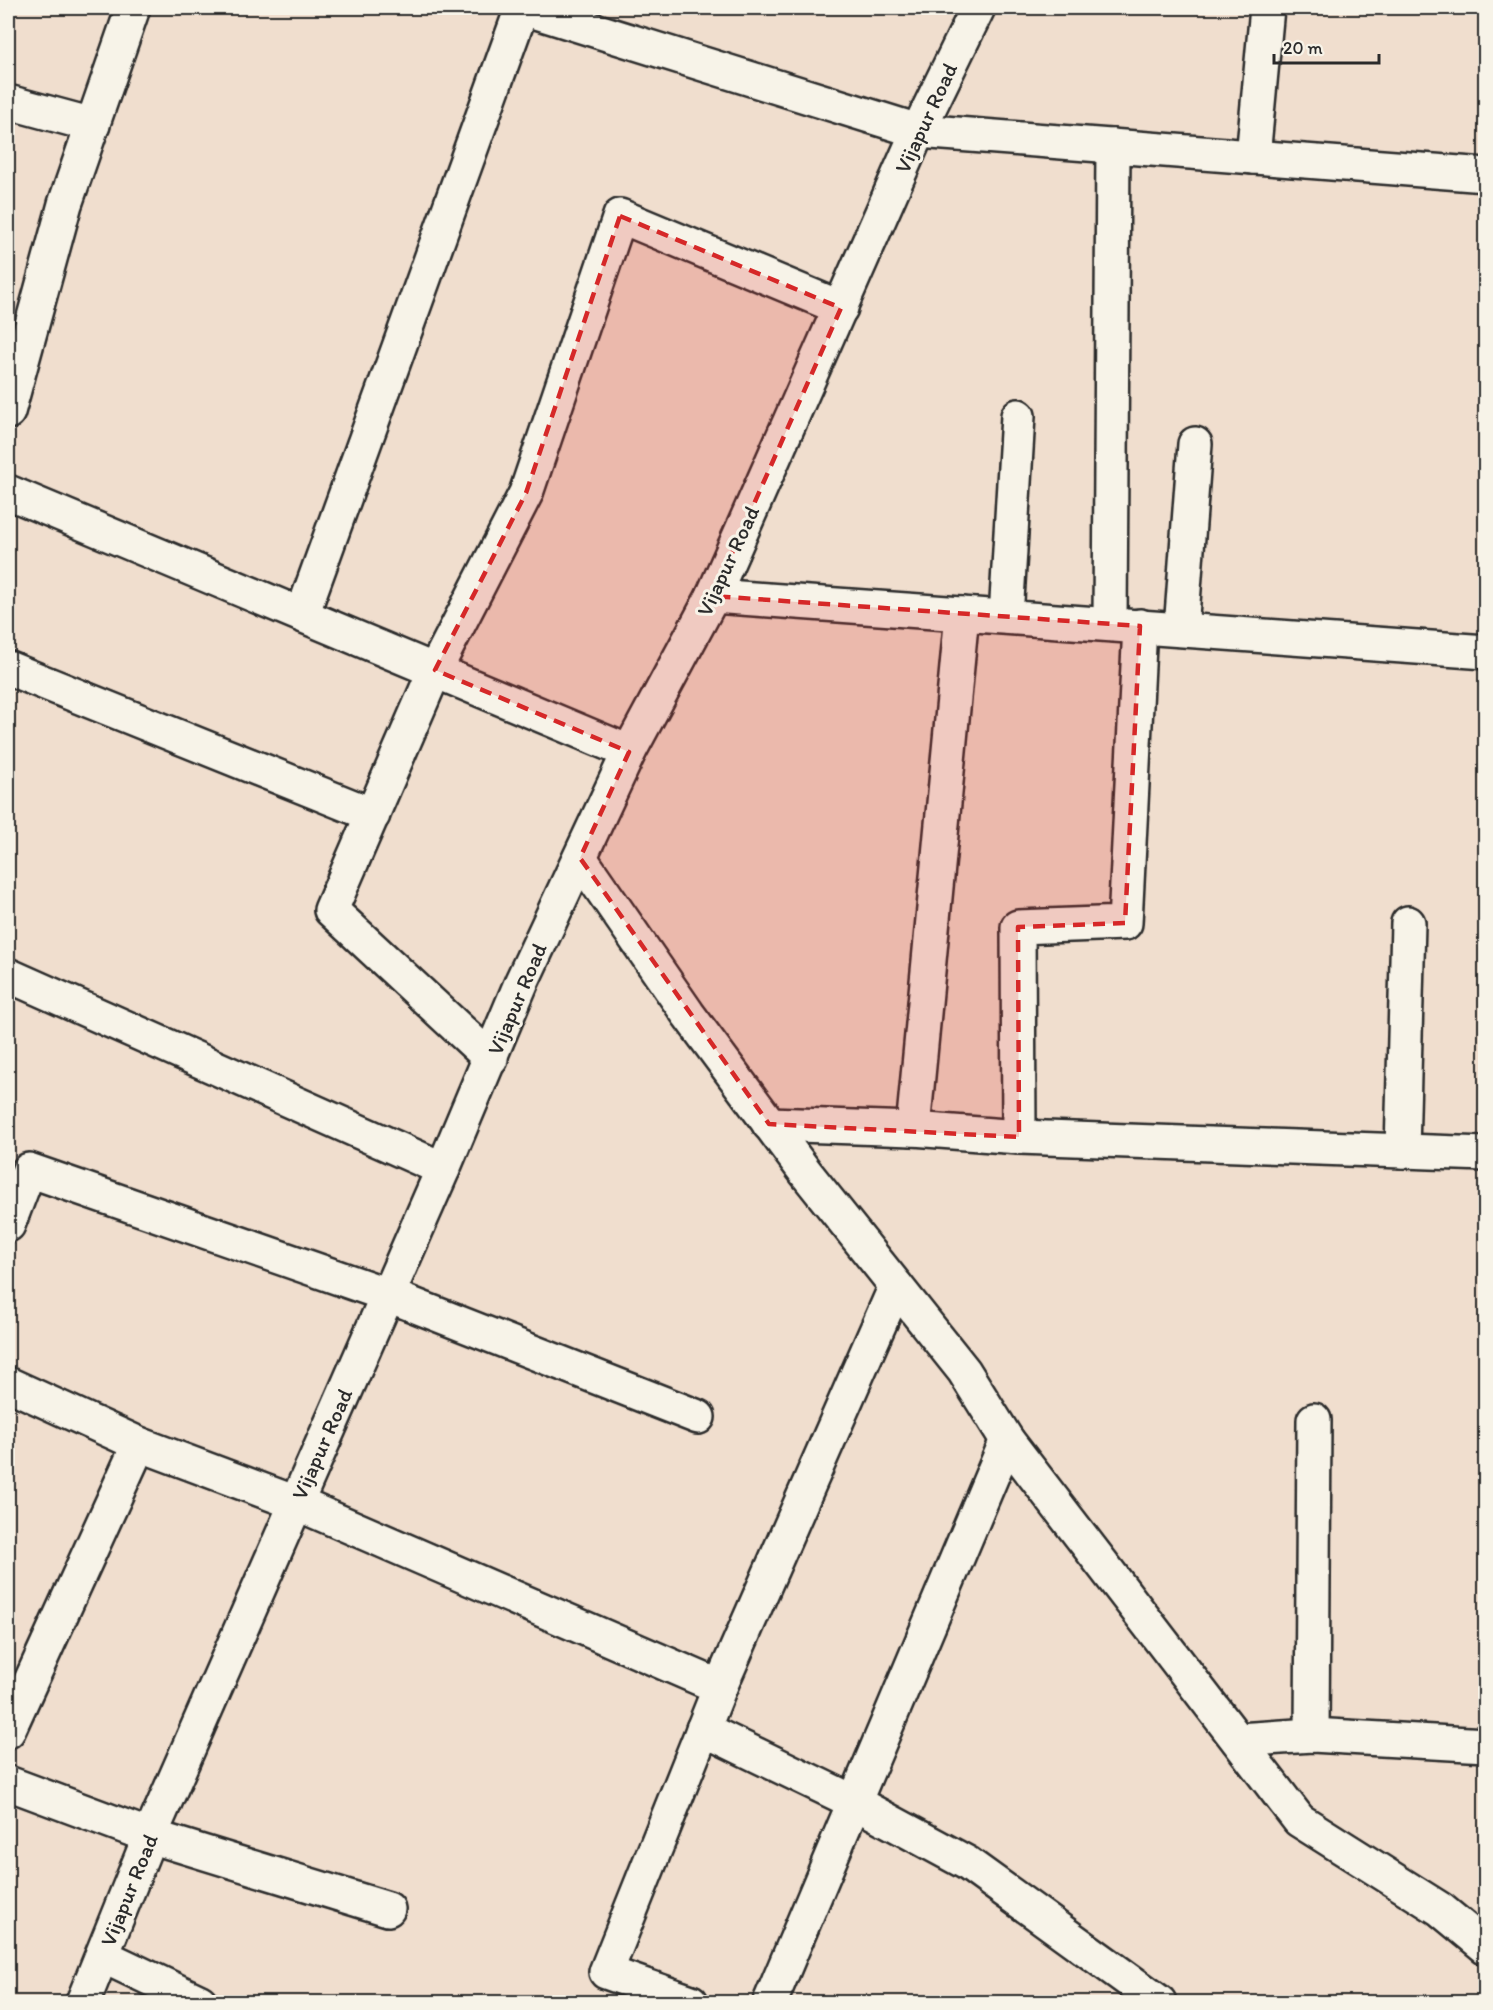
<svg xmlns="http://www.w3.org/2000/svg" width="1493" height="2010" font-family="Itim,sans-serif">
	<style>
		.lines { fill: none; stroke-linecap: round; stroke-linejoin: round }
		.minor-casing { stroke: #2b2b2b; stroke-width: 38 }
		.minor { stroke: #f7f3e8; stroke-width: 33 }
		.marked { fill: #d62828; fill-opacity: 0.2; stroke: #d62828; stroke-width: 4.5; stroke-dasharray: 12 8; stroke-linejoin: round }
		.labels { text-anchor: middle; dominant-baseline: central; stroke-width: 6; stroke-linejoin: round; paint-order: stroke }
		.street-label { font-size: 22px; fill: #2b2b2b; stroke: #f7f3e8 }
	</style>
	<rect width="100%" height="100%" fill="#f0dece"/>
	<filter id="ink" filterUnits="userSpaceOnUse"><feTurbulence type="fractalNoise" baseFrequency=".0167" numOctaves="2"/><feDisplacementMap in="SourceGraphic" scale="12" xChannelSelector="R" yChannelSelector="G"/><feConvolveMatrix kernelMatrix="1 2 1 2 8 2 1 2 1" color-interpolation-filters="sRGB"/></filter>
	<g filter="url(#ink)">
		<g class="lines">
			<defs>
				<g id="minor">
					<path d="M524,8L918,131L1486,175"/>
					<path d="M8,102L93,125"/>
					<path d="M1253,157L1267,8"/>
					<path d="M8,412L65,204L133,8"/>
					<path d="M8,492L629,752"/>
					<path d="M713,596L1486,652"/>
					<path d="M302,615L522,8"/>
					<path d="M1006,617L1018,416"/>
					<path d="M1110,624L1113,146"/>
					<path d="M1181,629L1195,444"/>
					<path d="M8,668L373,815"/>
					<path d="M580,858L688,1014L806,1173L964,1371L1007,1440L1299,1820L1440,1909L1486,1947"/>
					<path d="M8,975L443,1169"/>
					<path d="M491,1059L331,910L435,670L526,493L620,216L841,308"/>
					<path d="M769,1124L913,1129L1019,1137L1486,1154"/>
					<path d="M913,1129L962,614"/>
					<path d="M1019,1137L1018,927L1125,923L1140,626"/>
					<path d="M1402,1151L1408,923"/>
					<path d="M8,1225L29,1170L388,1295L698,1417"/>
					<path d="M8,1384L139,1444L296,1503L720,1687"/>
					<path d="M703,1729L854,1802L967,1863L1159,2002"/>
					<path d="M8,1731L139,1444"/>
					<path d="M1312,1735L1314,1420"/>
					<path d="M1238,1740L1312,1735L1486,1745"/>
					<path d="M8,1783L150,1836L388,1909"/>
					<path d="M103,1956L200,2002"/>
					<path d="M83,2002L150,1836L443,1169L522,981L629,752L713,596L918,131L978,8"/>
					<path d="M691,2002L606,1972L720,1687L896,1286"/>
					<path d="M770,2002L1007,1440"/>
				</g>
			</defs>
			<use href="#minor" class="minor-casing"/>
			<use href="#minor" class="minor"/>
		</g>
	</g>
	<path class="marked" d="M620,216L841,308L713,596L1140,626L1125,923L1018,927L1019,1137L769,1124L580,858L629,752L435,670L526,493Z"/>
	<g class="labels">
		<g class="street-label">
			<text transform="translate(926 118) rotate(-65)">Vijapur Road</text>
			<text transform="translate(728 561) rotate(-65)">Vijapur Road</text>
			<text transform="translate(517 999) rotate(-67)">Vijapur Road</text>
			<text transform="translate(322 1444) rotate(-66)">Vijapur Road</text>
			<text transform="translate(129 1890) rotate(-68)">Vijapur Road</text>
		</g>
	</g>
	<rect width="1493" height="2010" fill="none" stroke="#f7f3e8" stroke-width="30"/>
	<rect x="15" y="15" width="1463" height="1980" fill="none" stroke="#2b2b2b" stroke-width="2" filter="url(#ink)"/>
	<path d="M1274 54v9h105v-9" fill="none" stroke="#2b2b2b" stroke-width="3"/>
	<text x="1283" y="54" font-size="18" fill="#2b2b2b" stroke="#f7f3e8" stroke-width="4.5" paint-order="stroke">20 m</text>
</svg>
